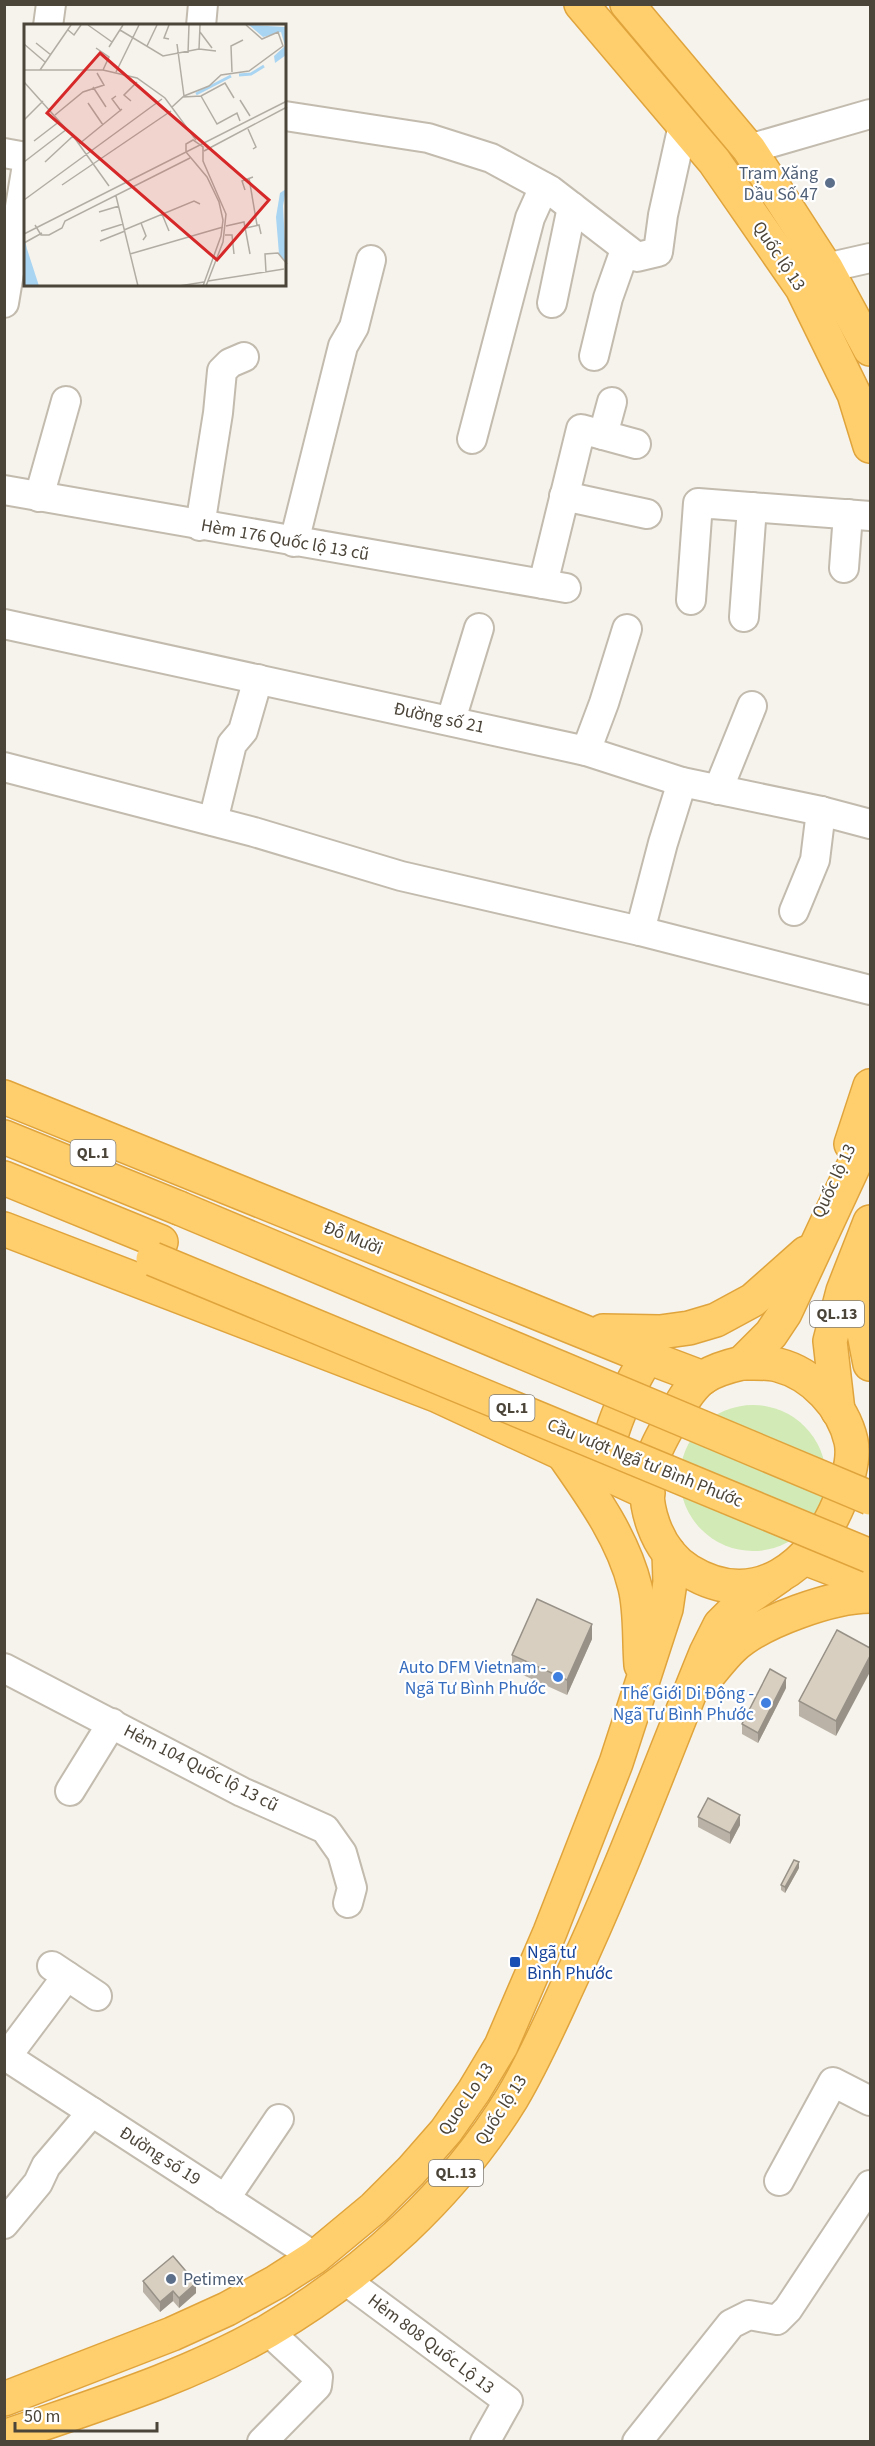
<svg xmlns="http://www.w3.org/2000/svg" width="875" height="2446" font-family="'Source Sans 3',sans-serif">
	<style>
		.green { fill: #d2eab5 }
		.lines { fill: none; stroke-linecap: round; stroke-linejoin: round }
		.minor-casing { stroke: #c2bbae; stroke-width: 32 }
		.highway-casing { stroke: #e0a43c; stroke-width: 36 }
		.minor { stroke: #fff; stroke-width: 28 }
		.highway { stroke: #ffcf6e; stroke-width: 33 }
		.highway-bridge-casing { stroke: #e0a43c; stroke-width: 36; stroke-linecap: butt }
		.highway-bridge { stroke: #ffcf6e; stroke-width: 33 }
		.wall { fill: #bab2a6 }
		.shaded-wall { fill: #979187 }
		.building { fill: #d8cfc1; stroke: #979187; stroke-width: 1.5 }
		.service-dot { fill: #5c6f8a; stroke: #fff; stroke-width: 2 }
		.shop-dot { fill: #3f7fe0; stroke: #fff; stroke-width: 2 }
		.transit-dot { fill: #1a4fb4; stroke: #fff; stroke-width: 2 }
		.labels { text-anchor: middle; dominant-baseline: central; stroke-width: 4.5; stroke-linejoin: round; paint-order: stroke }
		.shield { fill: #fff; stroke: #817c74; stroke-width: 1.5 }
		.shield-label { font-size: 16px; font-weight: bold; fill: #4b4439 }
		.service-label { font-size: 18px; fill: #4e5e75; stroke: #fff; text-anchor: end }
		.street-label { font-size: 18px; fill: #4b4439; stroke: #fff }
		.shop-label { font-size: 18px; fill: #366cbe; stroke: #fff; text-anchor: end }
		.transit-label { font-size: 18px; fill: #164399; stroke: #fff; text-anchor: start }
		.inset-river { fill: none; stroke: #a9d4f2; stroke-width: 3 }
		.inset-road { fill: none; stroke: #b2ada4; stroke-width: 1.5 }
		.view { fill: #d62828; fill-opacity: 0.15; stroke: #d62828; stroke-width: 3 }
		.inset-edge { fill: none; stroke: #4b4439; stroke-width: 3 }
	</style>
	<rect width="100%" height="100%" fill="#f6f3ec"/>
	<circle class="green" cx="753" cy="1478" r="73"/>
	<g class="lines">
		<defs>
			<g id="minor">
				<path d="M48,26L51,4"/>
				<path d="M201,26L203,4"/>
				<path d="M285,116L428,138L491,158L550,190L637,257L658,252L663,215L683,125"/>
				<path d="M749,149L870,114"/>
				<path d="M4,153L26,157"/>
				<path d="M826,268L870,258"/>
				<path d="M4,303L26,171"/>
				<path d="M552,303L572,207"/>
				<path d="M594,356L608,298L625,250"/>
				<path d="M603,435L612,402"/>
				<path d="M472,439L530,218L544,187"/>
				<path d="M4,490L566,588"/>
				<path d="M564,496L647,514"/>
				<path d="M39,497L66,401"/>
				<path d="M200,526L218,413L222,371L230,363L244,357"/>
				<path d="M294,542L343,346L354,327L371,260"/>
				<path d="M844,568L848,514"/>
				<path d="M543,584L581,429L636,444"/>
				<path d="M691,600L698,503L870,516"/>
				<path d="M744,617L752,507"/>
				<path d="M4,624L586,751L682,782L821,811L870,824"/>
				<path d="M451,720L479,628"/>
				<path d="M586,751L604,703L627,629"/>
				<path d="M4,767L254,832L401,876L640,931L870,990"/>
				<path d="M718,790L752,706"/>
				<path d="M213,821L232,744L243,731L258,679"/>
				<path d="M794,911L815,860L821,811"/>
				<path d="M640,931L663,843L682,782"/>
				<path d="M4,1668L242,1792L325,1829L342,1853L352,1888L348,1903"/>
				<path d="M70,1791L112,1723"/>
				<path d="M52,1966L97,1996"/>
				<path d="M4,2055L315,2257"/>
				<path d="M7,2056L67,1976"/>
				<path d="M779,2181L833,2082L870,2101"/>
				<path d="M225,2199L279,2119"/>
				<path d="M4,2224L38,2183L46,2166L92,2112"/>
				<path d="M345,2280L508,2401L485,2442"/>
				<path d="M262,2442L317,2386L318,2377L268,2331"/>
				<path d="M637,2442L731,2324L749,2315L777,2320L788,2309L870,2185"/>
			</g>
			<g id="highway">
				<path d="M581,4L714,161L802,288L854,394L870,446"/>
				<path d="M627,4L749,149L826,268L870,349"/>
				<path d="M4,1097L629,1350L703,1378"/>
				<path d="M4,1137L179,1208"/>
				<path d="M851,1144L870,1086"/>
				<path d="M4,1178L161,1242"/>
				<path d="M4,1229L436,1395L648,1493"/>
				<path d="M863,1269L861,1318L870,1364"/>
				<path d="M603,1331L660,1332L689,1328L716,1320L753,1300L806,1253"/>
				<path d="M742,1363C754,1363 767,1362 778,1365C813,1374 843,1406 851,1441C855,1459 846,1486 839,1503C813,1565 756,1612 689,1571C656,1551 640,1503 650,1466C655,1448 666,1429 676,1413C683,1400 691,1386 704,1377C715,1370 729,1366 742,1363Z"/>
				<path d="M742,1363L771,1334L785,1313L861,1150L870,1123"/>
				<path d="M838,1411L830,1341L843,1291L870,1222"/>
				<path d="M563,1454C591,1494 623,1538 635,1587C641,1611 639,1639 641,1665"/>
				<path d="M615,1475C613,1467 609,1457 609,1448C610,1429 635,1372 648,1358"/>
				<path d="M805,1558L870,1583"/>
				<path d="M705,1679C714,1669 723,1656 733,1647C761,1621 833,1596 870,1596"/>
				<path d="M4,2399L172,2334L227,2309L276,2282L315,2257L374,2208L411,2171L446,2131L474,2091L501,2046L550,1932L616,1763L666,1609L670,1582L669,1553"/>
				<path d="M4,2437C93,2406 186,2378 268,2331C365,2274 453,2194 512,2098C534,2061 551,2022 569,1983C620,1875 661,1763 706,1653L720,1625L745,1600L778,1577"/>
			</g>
		</defs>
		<use href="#minor" class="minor-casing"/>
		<use href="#highway" class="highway-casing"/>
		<use href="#minor" class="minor"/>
		<use href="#highway" class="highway"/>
		<defs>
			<g id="highway-bridge">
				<path d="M179,1208L870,1498"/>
				<path d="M153,1259L870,1556"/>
			</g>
		</defs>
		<use href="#highway-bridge" class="highway-bridge-casing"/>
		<use href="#highway-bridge" class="highway-bridge"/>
	</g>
	<g class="wall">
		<path d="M837,1630L836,1736L799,1716V1701Z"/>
		<path d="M592,1639L567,1695L512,1670V1655Z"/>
		<path d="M786,1688L758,1743L742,1734V1724Z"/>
		<path d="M698,1817L740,1825L730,1844L698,1827Z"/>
		<path d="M799,1868L785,1893L781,1890V1885Z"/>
		<path d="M143,2281L196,2293L179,2308L173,2301L160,2312L143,2292Z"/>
	</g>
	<g class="shaded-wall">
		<path d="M592,1624V1639L567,1695V1680Z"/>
		<path d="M870,1656V1672L836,1736V1721Z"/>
		<path d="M786,1678V1688L758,1743V1733Z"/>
		<path d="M740,1815V1825L730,1844V1833Z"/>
		<path d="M799,1862V1868L785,1893V1887Z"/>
		<path d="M196,2283V2293L179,2308V2298Z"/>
		<path d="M173,2291V2301L160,2312V2302Z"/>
	</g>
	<g class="building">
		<path d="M537,1599L592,1624L567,1680L512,1655Z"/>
		<path d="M837,1630L870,1648V1656L836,1721L799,1701Z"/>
		<path d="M770,1669L786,1678L758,1733L742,1724Z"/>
		<path d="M708,1798L740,1815L730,1833L698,1817Z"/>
		<path d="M794,1860L799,1862L785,1887L781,1885Z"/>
		<path d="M173,2256L196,2283L179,2298L173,2291L160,2302L143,2281Z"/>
	</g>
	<g class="service-dot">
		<circle cx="830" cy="183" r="6"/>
		<circle cx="171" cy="2279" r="6"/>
	</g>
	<g class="shop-dot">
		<circle cx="558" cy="1677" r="6"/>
		<circle cx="766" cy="1703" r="6"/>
	</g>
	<rect class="transit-dot" x="509" y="1956" width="12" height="12" rx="3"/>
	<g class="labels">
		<g class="shield">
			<rect x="70.5" y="1140" width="45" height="26" rx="4.5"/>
			<rect x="810" y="1301" width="54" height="26" rx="4.5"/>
			<rect x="489.5" y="1395" width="45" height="26" rx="4.5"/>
			<rect x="429" y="2160" width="54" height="26" rx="4.5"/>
		</g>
		<g class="shield-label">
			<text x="93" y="1153">QL.1</text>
			<text x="837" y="1314">QL.13</text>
			<text x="512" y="1408">QL.1</text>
			<text x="456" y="2173">QL.13</text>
		</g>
		<g class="service-label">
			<text x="818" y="173">Trạm Xăng<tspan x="818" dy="21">Dầu Số 47</tspan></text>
			<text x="183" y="2279" text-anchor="start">Petimex</text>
		</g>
		<g class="street-label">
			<text transform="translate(779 256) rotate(56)">Quốc lộ 13</text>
			<text transform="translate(285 540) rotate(10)">Hèm 176 Quốc lộ 13 cũ</text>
			<text transform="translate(439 718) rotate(12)">Đường số 21</text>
			<text transform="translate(834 1181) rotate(-65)">Quốc lộ 13</text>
			<text transform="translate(353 1238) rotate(22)">Đỗ Mười</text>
			<text transform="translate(645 1463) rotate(22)">Cầu vượt Ngã tư Bình Phước</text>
			<text transform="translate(201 1768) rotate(27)">Hẻm 104 Quốc lộ 13 cũ</text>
			<text transform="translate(466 2099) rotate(-56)">Quoc Lo 13</text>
			<text transform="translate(501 2110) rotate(-57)">Quốc lộ 13</text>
			<text transform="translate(160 2156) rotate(33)">Đường số 19</text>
			<text transform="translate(431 2344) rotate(37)">Hẻm 808 Quốc Lộ 13</text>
		</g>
		<g class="shop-label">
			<text x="546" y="1667">Auto DFM Vietnam -<tspan x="546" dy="21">Ngã Tư Bình Phước</tspan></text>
			<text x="754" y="1693">Thế Giới Di Động -<tspan x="754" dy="21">Ngã Tư Bình Phước</tspan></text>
		</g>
		<g class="transit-label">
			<text x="527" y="1952">Ngã tư<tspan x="527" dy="21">Bình Phước</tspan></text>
		</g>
	</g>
	<g transform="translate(24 24)">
		<rect width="262" height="262" fill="#f6f3ec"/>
		<path d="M225,1L261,3L262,31L251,39L250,32L261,22L257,8L239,13ZM262,165L259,182L262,238L255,230L252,193L256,169ZM0,211L3,225L15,262H0Z" fill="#a9d4f2"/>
		<path class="inset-river" d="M215,51L227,50L240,42M172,70L207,52"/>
		<path class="inset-road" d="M64,1L88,18M44,6L50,11L57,1M96,6L139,32L175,25L192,27M176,8L188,24M145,15L140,14L145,1M12,19L27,31M0,20L21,38M153,20L160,72M123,22L133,1M85,23L99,1M72,24L85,33L79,46M175,25L176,1M164,29L165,1M0,46H79L113,54L141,74L172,116M16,46L47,1M92,48L115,1M208,48L207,22L219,16M0,58L52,116L85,162M69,63L82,83M92,72L88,75L97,87M177,72L193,100L213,89L216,97M159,73L177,72L201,59L210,74M216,76L226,92M107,77L100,71L113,58M64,79L79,101M148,83L160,72L185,62L197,51L225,47L259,22L254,8L238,15L222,1M31,91L59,68L80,61L73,49M0,96L19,77M224,105L232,123L229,125M10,117L36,97M55,120L98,85M180,127L263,83M0,138L43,105M21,138L49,112M225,154L233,201M38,161L147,87M221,166L218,157L229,153M92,172L114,262M0,176L138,75M75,188L95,182M138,190L145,207M117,199L122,212L119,216M11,201L17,211H25L38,204L41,197L166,134M202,202L220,198L226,230M222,204L235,201L237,210M100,206L170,177L176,180M77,207L99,200M0,210L263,77M201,211H208L210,230M76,217L101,207M0,219L18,209M106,230L199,203M242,248L241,230L254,229L263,240M184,257L260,245M155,262L180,258M179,262L197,212L199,196L195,178L183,153L162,128V120L169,116L179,123V137L202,190L199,218L182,262"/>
		<path class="view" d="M76,29L245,176L193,236L23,89Z"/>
		<rect width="262" height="262" class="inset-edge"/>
	</g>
	<rect width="875" height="2446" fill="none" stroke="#4b4439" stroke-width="12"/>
	<path d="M15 2422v9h142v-9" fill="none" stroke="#4b4439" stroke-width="3"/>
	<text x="24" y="2422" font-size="18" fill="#4b4439" stroke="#ffffff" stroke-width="4.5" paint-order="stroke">50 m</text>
</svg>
